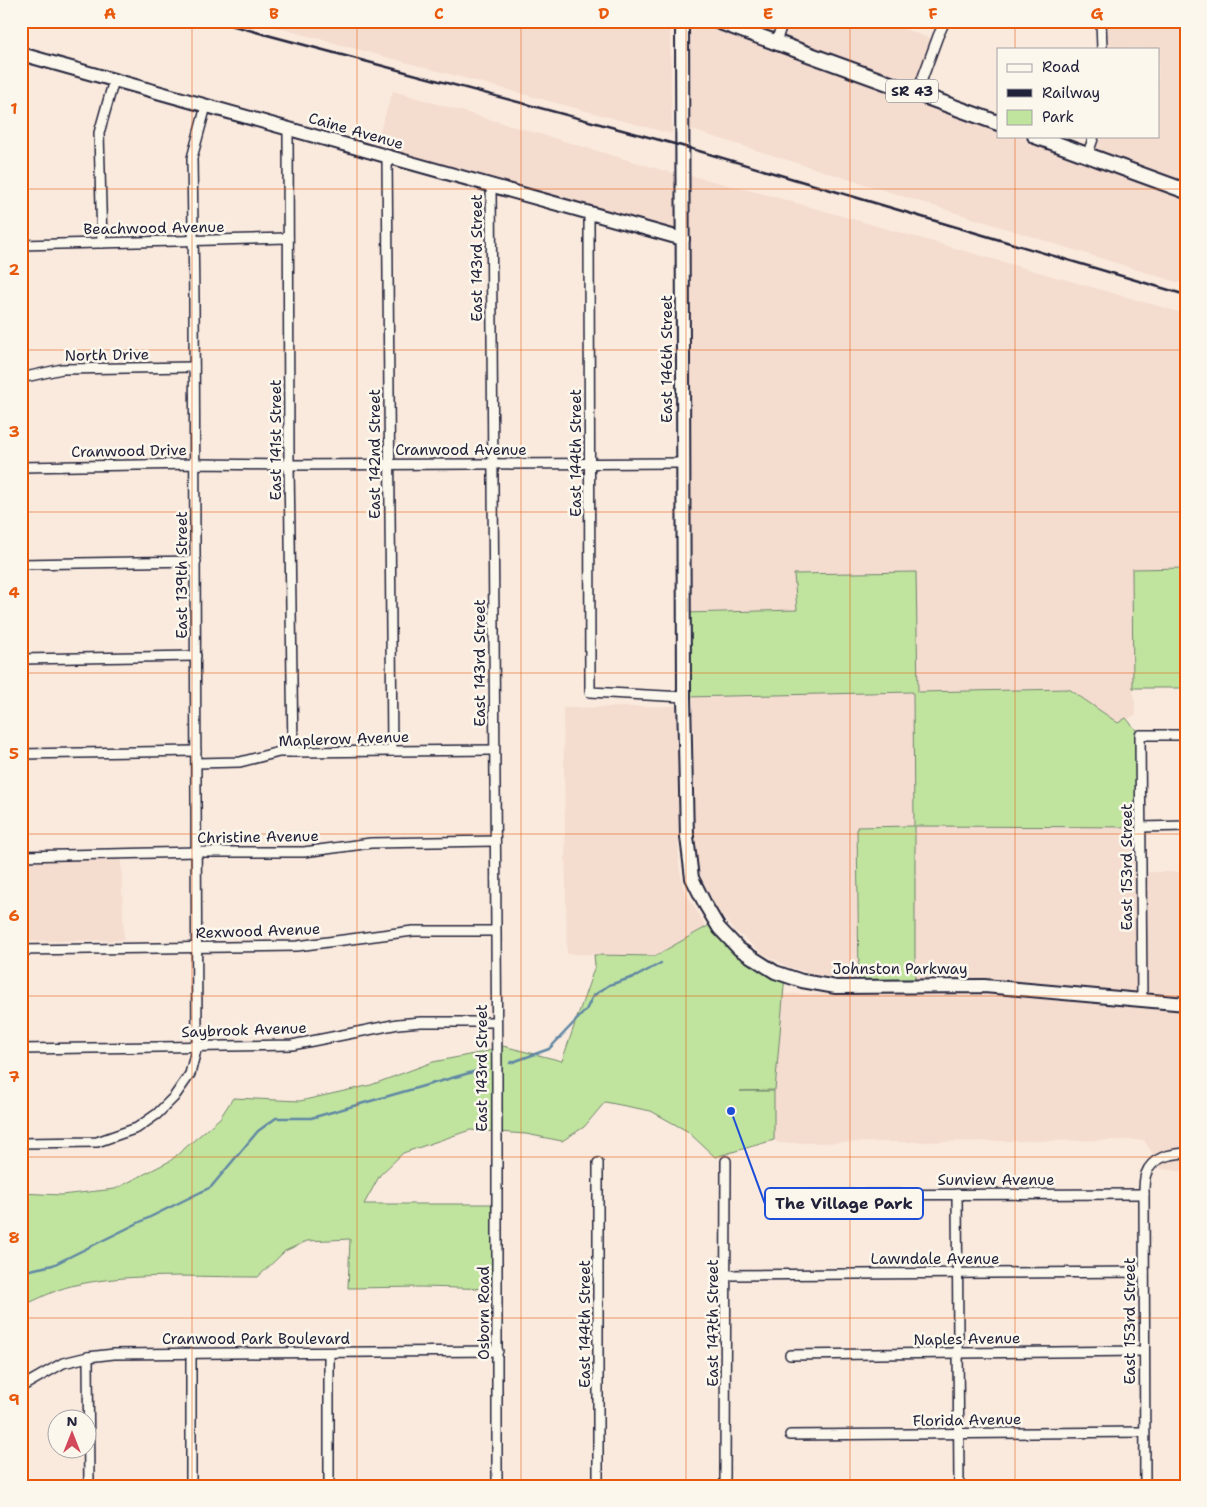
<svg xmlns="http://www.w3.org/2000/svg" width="1207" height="1507" font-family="'Shantell Sans',sans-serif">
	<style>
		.built { fill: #f4dccf }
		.green { fill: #c0e49e; stroke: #71836c }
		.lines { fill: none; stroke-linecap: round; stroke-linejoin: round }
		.stream { stroke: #6087a4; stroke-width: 2.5 }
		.street-casing { stroke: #22223b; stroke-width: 12 }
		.secondary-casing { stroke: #22223b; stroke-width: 16 }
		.primary-casing { stroke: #22223b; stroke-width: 18 }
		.street { stroke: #fbf7ec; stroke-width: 9 }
		.secondary { stroke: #fbf7ec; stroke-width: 12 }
		.primary { stroke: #fbf7ec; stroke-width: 14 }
		.rail { stroke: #22223b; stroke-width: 2.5 }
		.grid { fill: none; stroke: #e8590c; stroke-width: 1; stroke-opacity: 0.55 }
		.labels { text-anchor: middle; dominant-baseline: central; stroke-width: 5; stroke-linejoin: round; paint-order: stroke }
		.shield { fill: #fbf7ec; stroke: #636270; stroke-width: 1 }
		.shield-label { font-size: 14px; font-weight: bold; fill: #22223b }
		.street-label { font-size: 15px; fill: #22223b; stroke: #fbf7ec }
		.leader { fill: none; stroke: #1d4ed8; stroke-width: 2 }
		.callout-dot { fill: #1d4ed8; stroke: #fbf7ec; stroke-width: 2 }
		.callout { fill: #fbf7ec; stroke: #1d4ed8; stroke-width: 2 }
		.callout-label { font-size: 16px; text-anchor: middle; font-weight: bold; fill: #22223b }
		.neatline { fill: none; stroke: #e8590c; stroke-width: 2 }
		.grid-label { font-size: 16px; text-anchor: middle; font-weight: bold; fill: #e8590c }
	</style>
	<rect width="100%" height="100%" fill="#faeadd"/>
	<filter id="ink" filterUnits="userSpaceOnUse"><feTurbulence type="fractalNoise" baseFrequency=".02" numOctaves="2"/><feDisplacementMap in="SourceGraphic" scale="10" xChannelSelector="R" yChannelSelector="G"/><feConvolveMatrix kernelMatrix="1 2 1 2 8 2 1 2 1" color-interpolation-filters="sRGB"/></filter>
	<g filter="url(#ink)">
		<g class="built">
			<path d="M253,21H670L672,134Z"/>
			<path d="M688,21H695L998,129V136H1018L1186,196V285L689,129Z"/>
			<path d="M717,21H884L936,41L917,93Z"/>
			<path d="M1101,21H1186V191L1087,156L1094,136H1158V49H1102Z"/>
			<path d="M393,91L682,176L683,239L373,152Z"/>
			<path d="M688,175L768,195L1186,314V568L1133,569V688L1136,715L1118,723L1069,689L918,692L915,572L794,574L797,610L692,612Z"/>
			<path d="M913,693L1134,826V872H1186V998L992,980L915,981L914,827H857L859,981L816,975L786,966L761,952L734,930L709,900L699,870L695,851L693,695Z"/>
			<path d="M676,706L679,866L684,889L706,927L655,956L567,954L563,708Z"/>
			<path d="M121,859L124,940L21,941V860Z"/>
			<path d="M783,994H991L1186,1012V1172L1162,1169L1144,1140L778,1143L774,1140V1091Z"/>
		</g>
		<g class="green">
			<path d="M1186,568V688H1133L1132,569Z"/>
			<path d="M916,572L918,692L1069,689L1118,723L1126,718L1140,735L1141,827L915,826V981H859L857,827L914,826L913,692L684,697V613L797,610L794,574Z"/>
			<path d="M715,922L719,928L785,975L775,1090L740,1091H774V1140L715,1157L687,1131L651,1111L605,1102L584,1127L562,1141L526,1134L470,1130L403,1153L380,1175L364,1204H497V1289L421,1287L348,1288L350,1239L307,1241L285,1251L258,1277C198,1277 129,1272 71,1286C54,1290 37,1300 21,1306V1193L61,1195L115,1189L170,1161L220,1118L233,1098L300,1101L371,1085L433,1062L484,1052L503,1046L562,1061L595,966L594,955L655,956Z"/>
		</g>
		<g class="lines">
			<g class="stream">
				<path d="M510,1063L549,1049L586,1010L593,996L609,985L637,976L661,963"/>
				<path d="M21,1272L53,1265L211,1187L258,1131L276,1118H311L487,1068"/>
			</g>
			<defs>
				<g id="street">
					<path d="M1101,21L1102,49"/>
					<path d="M776,42L783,21"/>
					<path d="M917,93L938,36L945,21"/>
					<path d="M288,128L289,465L293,752"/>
					<path d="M387,156L392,751"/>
					<path d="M1087,156L1094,136"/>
					<path d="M491,185L497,1080V1486"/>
					<path d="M589,213L590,692L684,697"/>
					<path d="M102,243L99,133L114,80"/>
					<path d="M21,245L288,238"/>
					<path d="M21,378L62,369L194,367"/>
					<path d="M21,467L195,464L289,465L684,463"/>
					<path d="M21,564L196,561"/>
					<path d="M21,659L196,656"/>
					<path d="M21,754L196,751"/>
					<path d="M196,763L240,762L279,752H293L494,750"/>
					<path d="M1141,827L1186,826"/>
					<path d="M21,856L197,852H304L371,843L495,841"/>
					<path d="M21,950L297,946L413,931H495"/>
					<path d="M1142,1000L1140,735H1186"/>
					<path d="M21,1049L292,1045L398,1024L421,1022H496"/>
					<path d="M21,1143L97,1142L137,1128L157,1114L174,1097L190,1074L197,1046L194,298L192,158L206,106"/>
					<path d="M598,1163V1486"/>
					<path d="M957,1194L959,1486"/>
					<path d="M788,1195L1144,1194"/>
					<path d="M727,1275L1144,1272"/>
					<path d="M191,1353V1486"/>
					<path d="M329,1353V1486"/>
					<path d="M790,1355L1143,1351"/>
					<path d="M88,1357L89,1486"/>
					<path d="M21,1387L63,1363L88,1357L114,1354L498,1351"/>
					<path d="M790,1435L1144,1432"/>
					<path d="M725,1486L726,1161"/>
					<path d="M1145,1486L1144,1194C1144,1187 1144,1179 1146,1174C1152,1157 1170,1154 1186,1153"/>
				</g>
				<g id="secondary">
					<path d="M682,21L684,697L687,837L692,878L706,906L719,928L739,949L775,972L802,981L836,987L984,986L1186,1004"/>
					<path d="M21,54L683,239"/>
				</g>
				<g id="primary">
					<path d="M717,21L998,123"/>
					<path d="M1035,136L1186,191"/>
				</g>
			</defs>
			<use href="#street" class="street-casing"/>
			<use href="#secondary" class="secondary-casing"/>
			<use href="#primary" class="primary-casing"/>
			<use href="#street" class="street"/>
			<use href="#secondary" class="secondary"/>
			<use href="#primary" class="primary"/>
			<path class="rail" d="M215,21L682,146L1186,295"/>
		</g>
	</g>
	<path class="grid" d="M192,21V1486M357,21V1486M521,21V1486M686,21V1486M850,21V1486M1015,21V49M1015,136V1486M21,189H1186M21,350H1186M21,512H1186M21,673H1186M21,834H1186M21,996H1186M21,1157H1186M21,1318H1186"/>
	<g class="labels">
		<rect class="shield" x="886" y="79.5" width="52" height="23" rx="4"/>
		<g class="shield-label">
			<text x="912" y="91">SR 43</text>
		</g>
		<g class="street-label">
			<text transform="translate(356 131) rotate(16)">Caine Avenue</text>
			<text transform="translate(154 228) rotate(-1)">Beachwood Avenue</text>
			<text transform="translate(477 258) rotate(-90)">East 143rd Street</text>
			<text transform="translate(107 355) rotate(-1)">North Drive</text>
			<text transform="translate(667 359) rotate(-90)">East 146th Street</text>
			<text transform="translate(276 440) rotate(-90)">East 141st Street</text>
			<text x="461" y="450">Cranwood Avenue</text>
			<text transform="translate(129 451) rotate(-1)">Cranwood Drive</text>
			<text transform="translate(576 453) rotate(-90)">East 144th Street</text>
			<text transform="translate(375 454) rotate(-90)">East 142nd Street</text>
			<text transform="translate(182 575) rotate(-90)">East 139th Street</text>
			<text transform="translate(480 663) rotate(-90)">East 143rd Street</text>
			<text transform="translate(344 739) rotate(-2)">Maplerow Avenue</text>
			<text transform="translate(258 837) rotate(-1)">Christine Avenue</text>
			<text transform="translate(1127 867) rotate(-90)">East 153rd Street</text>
			<text transform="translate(258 931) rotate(-2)">Rexwood Avenue</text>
			<text x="900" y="969">Johnston Parkway</text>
			<text transform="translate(244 1030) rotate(-2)">Saybrook Avenue</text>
			<text transform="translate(482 1068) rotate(-90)">East 143rd Street</text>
			<text x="996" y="1180">Sunview Avenue</text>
			<text x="935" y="1259">Lawndale Avenue</text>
			<text transform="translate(484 1313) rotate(-90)">Osborn Road</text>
			<text transform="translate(1130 1321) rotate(-90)">East 153rd Street</text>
			<text transform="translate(713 1323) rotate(-90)">East 147th Street</text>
			<text transform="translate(585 1324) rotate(-90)">East 144th Street</text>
			<text x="256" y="1339">Cranwood Park Boulevard</text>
			<text transform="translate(967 1339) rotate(-1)">Naples Avenue</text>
			<text transform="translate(967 1420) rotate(-1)">Florida Avenue</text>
		</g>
	</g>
	<path class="leader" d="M731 1111L765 1204"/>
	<circle class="callout-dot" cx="731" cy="1111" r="5"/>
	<rect class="callout" x="765" y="1188" width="158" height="31" rx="5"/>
	<g class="callout-label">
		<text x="844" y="1209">The Village Park</text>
	</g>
	<rect width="1207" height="1507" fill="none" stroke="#fbf7ec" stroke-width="55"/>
	<rect x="997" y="48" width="162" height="90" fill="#fbf7ec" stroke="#a4a2a5"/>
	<rect x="1007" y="64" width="25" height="8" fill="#fbf7ec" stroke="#a4a2a5"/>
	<text x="1042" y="72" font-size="15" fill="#22223b">Road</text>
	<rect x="1007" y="89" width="25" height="8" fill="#22223b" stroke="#a4a2a5"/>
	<text x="1042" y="98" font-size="15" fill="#22223b">Railway</text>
	<rect x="1007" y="110" width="25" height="15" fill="#c0e49e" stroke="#a4a2a5"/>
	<text x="1042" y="122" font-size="15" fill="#22223b">Park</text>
	<g transform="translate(72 1434)"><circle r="24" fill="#fbf7ec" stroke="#a4a2a5"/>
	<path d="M0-4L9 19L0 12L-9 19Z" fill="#d1495b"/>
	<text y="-8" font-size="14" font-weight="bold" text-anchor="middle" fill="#22223b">N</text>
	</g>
	<rect x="28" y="28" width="1152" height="1452" class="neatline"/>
	<g class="grid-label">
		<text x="110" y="19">A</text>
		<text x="274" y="19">B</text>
		<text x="439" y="19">C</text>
		<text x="604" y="19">D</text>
		<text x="768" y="19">E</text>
		<text x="933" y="19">F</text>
		<text x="1097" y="19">G</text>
		<text x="14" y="114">1</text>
		<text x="14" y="275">2</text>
		<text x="14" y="437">3</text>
		<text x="14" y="598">4</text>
		<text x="14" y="759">5</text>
		<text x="14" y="921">6</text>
		<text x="14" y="1082">7</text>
		<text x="14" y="1243">8</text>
		<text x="14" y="1405">9</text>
	</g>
</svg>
